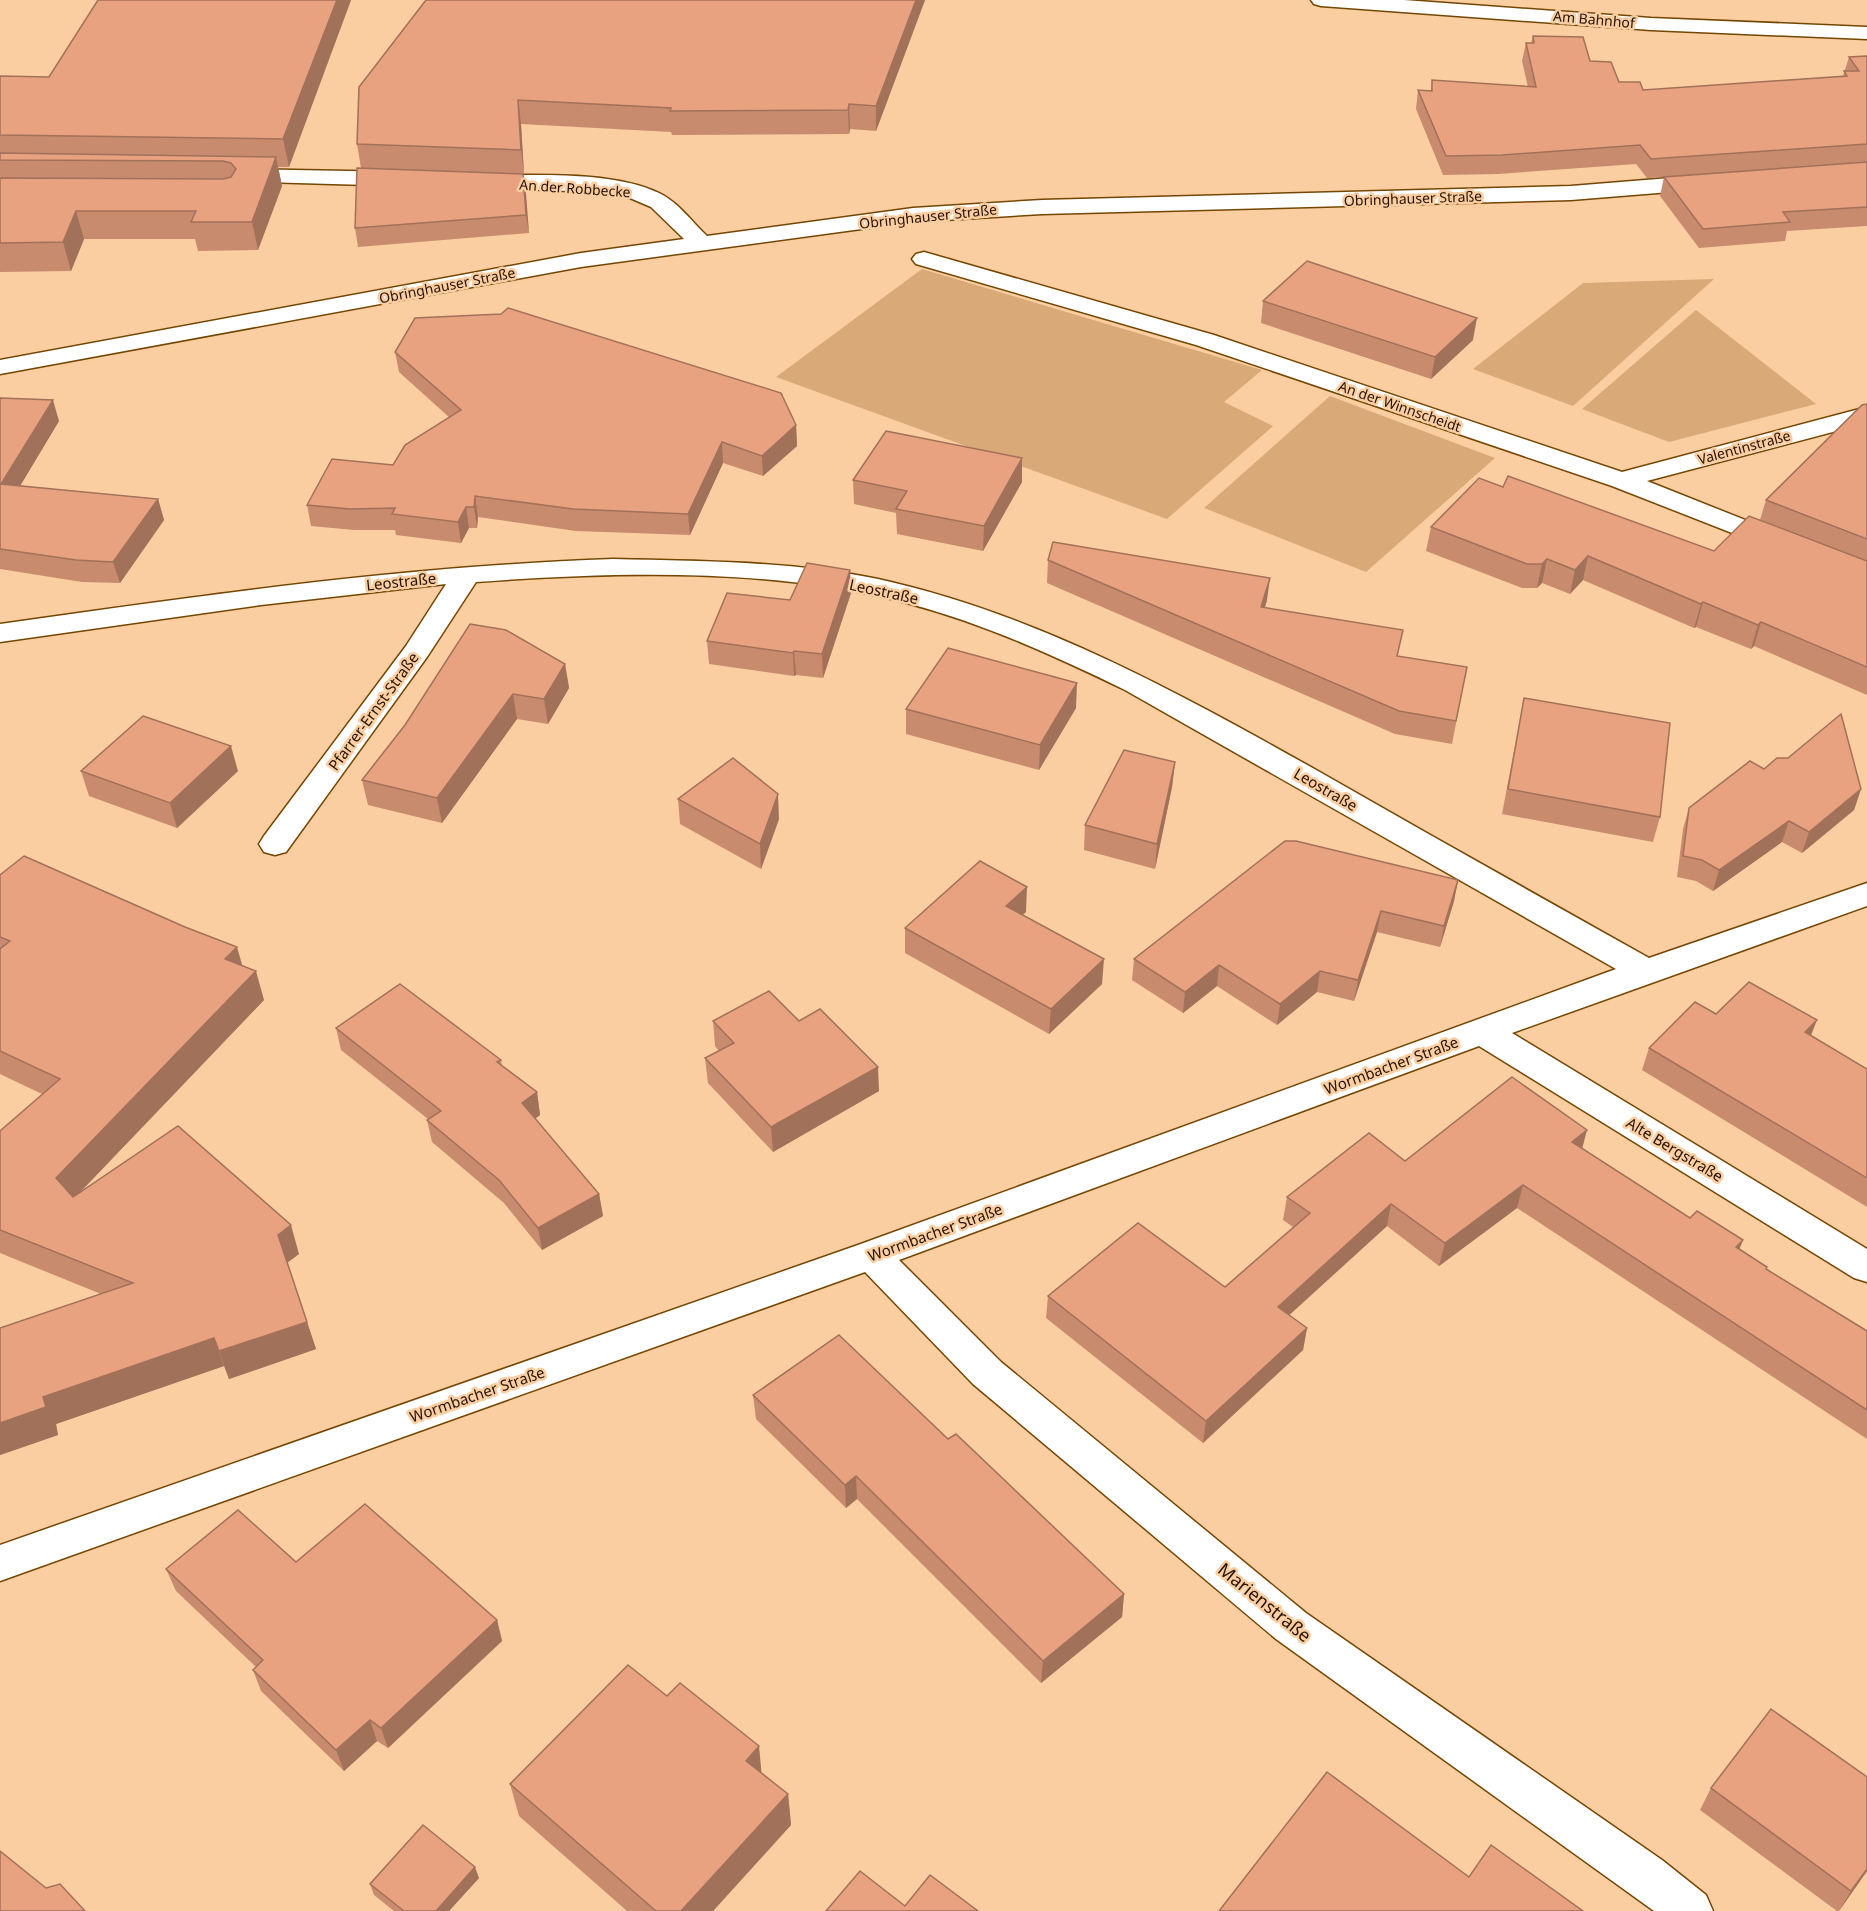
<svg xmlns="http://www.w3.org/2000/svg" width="1867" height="1911" font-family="'Noto Sans',sans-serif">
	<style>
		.green { fill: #d9a978 }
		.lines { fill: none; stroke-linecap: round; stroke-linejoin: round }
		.minor-casing { stroke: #754602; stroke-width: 3 }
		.minor { fill: #fff; fill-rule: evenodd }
		.wall { fill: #c88b6e }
		.shaded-wall { fill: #a2715a }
		.building { fill: #e8a280; stroke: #a2715a; stroke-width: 1.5 }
		.labels { text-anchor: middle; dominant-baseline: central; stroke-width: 5; stroke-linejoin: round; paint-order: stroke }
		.far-street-label { font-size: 14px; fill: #261200; stroke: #facea1 }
		.street-label { font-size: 15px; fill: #261200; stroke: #facea1 }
		.near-street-label { font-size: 18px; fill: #261200; stroke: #facea1 }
	</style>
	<rect width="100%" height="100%" fill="#facea1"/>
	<g class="green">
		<path d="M922,269L1262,370L1224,402L1273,426L1167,519L776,377Z"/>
		<path d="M1714,279L1573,406L1473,369L1583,283Z"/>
		<path d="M1696,310L1816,404L1669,442L1582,409Z"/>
		<path d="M1330,396L1495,458L1366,572L1204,508Z"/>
	</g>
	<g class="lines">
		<defs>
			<g id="minor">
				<path d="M1311,0H1404L1651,18L1867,27V39L1651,30L1321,6L1314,4Z"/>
				<path d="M235,169L402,172L410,174L413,179L410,184L402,186L227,181L224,176L227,171Z"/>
				<path d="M481,175C535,176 610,170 659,193C678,202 692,222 707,236L913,208L1042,200L1571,186L1707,175L1715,177L1718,182L1715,187L1707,189L1571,200L1042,214L913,222L581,267L0,374V360L581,253L684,239L651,207L630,198L594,192L473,187L470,182L473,177Z"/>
				<path d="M924,252L1214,335L1622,472L1867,407V423L1647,481L1788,537L1792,543L1788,549L1778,551L1612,486L1196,345L916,264L912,259L916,254Z"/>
				<path d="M613,559C701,561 791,561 878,579C1037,614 1177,692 1318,771C1428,834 1538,896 1649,958L1867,883V906L1512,1033L1867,1249V1282L1854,1278L1479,1046L899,1260L1001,1362L1306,1613L1662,1860L1706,1895L1713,1911H1654L1276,1639L973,1384L865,1272L0,1581V1545L858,1245L1616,969L1125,690C1055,656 985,624 910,604C777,567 613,572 476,582L427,657L286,852L275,855L264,852L259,844L264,836L406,646L446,584L261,605L0,642V624C204,595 407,566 613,559Z"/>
			</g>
		</defs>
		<use href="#minor" class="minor-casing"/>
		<use href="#minor" class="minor"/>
	</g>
	<g class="wall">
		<path d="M351,0L289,167H278L282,186L258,250L198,251L195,239H84L71,271L0,272V76L49,77Z"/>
		<path d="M925,0L876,131L850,129L849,134L672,135L671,132L521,124L524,174L361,168L357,144L359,87Z"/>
		<path d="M1533,36L1590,61L1619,82L1643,90L1843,76L1849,57L1867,56V226L1787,231L1785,241L1699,248L1660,196L1664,177L1647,178L1636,164L1498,174L1443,175L1416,109L1418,90H1431L1432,80L1528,87L1522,61L1526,43H1531Z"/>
		<path d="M523,174L529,233L358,247L355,228Z"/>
		<path d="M1263,301L1473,340L1431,379L1261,323Z"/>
		<path d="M395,352L796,425L797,446L763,476L723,463L690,535L576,531L478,517L477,528H469L461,543L396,535L395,530H354L311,526L307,505L393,465L450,418L399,372Z"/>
		<path d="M0,398L59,421L20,486L158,499L164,520L120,583L82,582L0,569Z"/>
		<path d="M1867,404V695L1754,646L1751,649L1696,627L1694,628L1583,580L1570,594L1542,583L1537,588H1522L1426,551L1431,527L1503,487L1714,551L1760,520L1766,500Z"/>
		<path d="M853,480L1022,482L983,551L897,534L896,513L854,504Z"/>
		<path d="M1048,560L1267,600L1265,607L1399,656L1467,667L1452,744L1395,734L1047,583Z"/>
		<path d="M850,570L851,593L823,678L796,675L794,676L709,664L707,641Z"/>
		<path d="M565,664L569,688L548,724L517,719L442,823L368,805L362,780Z"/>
		<path d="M1524,698L1660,817L1653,842L1502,814Z"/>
		<path d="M1076,708L1039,770L906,734V709Z"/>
		<path d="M1175,762L1172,787L1155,869L1084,850L1085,825Z"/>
		<path d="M1764,769L1861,789L1854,810L1802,853L1782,842L1713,891L1696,881L1677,877L1683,829L1689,808Z"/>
		<path d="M81,771H238L177,828L89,796Z"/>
		<path d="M678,799L779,819L761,869L680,824Z"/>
		<path d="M0,875L243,966L264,1000L80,1192L299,1254L287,1262L316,1349L229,1379L224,1366L56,1424L58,1435L0,1455V1328L101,1294L0,1253V1131L42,1094L0,1074Z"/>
		<path d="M1458,880L1454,901L1440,947L1377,932L1354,1001L1317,992L1277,1025L1217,986L1183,1013L1132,980L1134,959Z"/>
		<path d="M1026,912L1022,915L1102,984L1049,1034L905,953V928Z"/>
		<path d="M1716,1014L1811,1036L1867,1069V1207L1642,1070L1649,1048Z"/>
		<path d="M713,1021H799L879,1091L773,1152L708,1083L705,1058L719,1051L715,1046Z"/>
		<path d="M336,1028L501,1060L502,1066L537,1092L540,1115L535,1119L599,1194L603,1216L542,1250L504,1203L432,1142L427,1120L428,1119L341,1050Z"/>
		<path d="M1582,1149L1690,1218L1743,1240L1739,1249L1767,1267V1269L1867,1331V1439L1517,1208L1439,1266L1387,1226L1289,1315L1307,1328L1303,1350L1203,1443L1046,1318L1048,1296L1225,1287L1293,1227L1283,1220L1287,1197L1405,1161Z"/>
		<path d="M753,1395L948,1439L1124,1594L1122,1617L1041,1683L857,1499L846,1508L756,1419Z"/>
		<path d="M296,1562L497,1620L502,1641L388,1748L377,1741L344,1771L261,1691L253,1670L256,1667L176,1591L166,1569Z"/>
		<path d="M762,1773L788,1794L791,1825L713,1911H627L519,1816L510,1784Z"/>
		<path d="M1867,1777V1871L1839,1911H1837L1700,1810L1711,1788Z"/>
		<path d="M479,1878L449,1911H394L374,1895L370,1884Z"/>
	</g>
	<g class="shaded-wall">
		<path d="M337,0H351L289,167L283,139Z"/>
		<path d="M916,0H925L876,131V106Z"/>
		<path d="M518,100L521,124L524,174L521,150Z"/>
		<path d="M849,104L850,129L849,134L848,110Z"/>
		<path d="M276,157L282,186L258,250L252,222Z"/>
		<path d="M523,174L526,193L529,233L526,215Z"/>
		<path d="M76,211L84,239L71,271L63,242Z"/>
		<path d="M1477,318L1473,340L1431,379L1435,357Z"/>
		<path d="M53,400L59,421L8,506L1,484Z"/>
		<path d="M796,425L797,446L763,476L762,456Z"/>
		<path d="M722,442L723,463L690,535L688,514Z"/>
		<path d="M1022,458V482L983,551L984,526Z"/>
		<path d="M475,496L478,517L477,528L474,507Z"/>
		<path d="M158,499L164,520L120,583L113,562Z"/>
		<path d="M466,507L469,528L461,543L458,522Z"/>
		<path d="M1588,556L1583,580L1570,594L1575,570Z"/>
		<path d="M1547,559L1542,583L1537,588L1542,564Z"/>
		<path d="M850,570L851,593L823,678L822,654Z"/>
		<path d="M1270,578L1267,600L1258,630L1261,607Z"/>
		<path d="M1703,602L1696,627L1694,628L1701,604Z"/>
		<path d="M1761,622L1754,646L1751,649L1758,625Z"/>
		<path d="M794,651L796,675L794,676L793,653Z"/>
		<path d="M565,664L569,688L548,724L544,699Z"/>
		<path d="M1077,683L1076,708L1039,770L1040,745Z"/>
		<path d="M513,694L517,719L442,823L437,798Z"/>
		<path d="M231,746L238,771L177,828L170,803Z"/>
		<path d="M1175,762L1172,787L1155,869L1157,844Z"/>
		<path d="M1861,789L1854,810L1802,853L1809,832Z"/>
		<path d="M778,794L779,819L761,869L760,844Z"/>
		<path d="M1789,821L1782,842L1713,891L1719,870Z"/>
		<path d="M1458,880L1454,901L1440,947L1444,926Z"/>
		<path d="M1027,887L1026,912L1005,931L1006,906Z"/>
		<path d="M1381,911L1377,932L1354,1001L1358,980Z"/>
		<path d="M237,947L245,975L225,959Z"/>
		<path d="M1104,959L1102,984L1049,1034L1051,1009Z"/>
		<path d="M1219,965L1217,986L1183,1013L1185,992Z"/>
		<path d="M256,971L264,1000L67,1206L56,1178Z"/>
		<path d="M1320,971L1317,992L1277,1025L1280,1004Z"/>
		<path d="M1817,1020L1808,1043L1805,1032Z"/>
		<path d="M878,1067L879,1091L773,1152L771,1127Z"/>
		<path d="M537,1092L540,1115L526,1125L522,1103Z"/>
		<path d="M1587,1130L1581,1153L1572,1142Z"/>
		<path d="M1523,1185L1517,1208L1439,1266L1445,1243Z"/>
		<path d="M599,1194L603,1216L542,1250L538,1228Z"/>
		<path d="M1391,1204L1387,1226L1274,1329L1278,1307Z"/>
		<path d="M291,1225L299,1254L287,1263L278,1235Z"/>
		<path d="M1743,1240L1734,1263L1736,1247Z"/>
		<path d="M307,1322L316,1349L229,1379L219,1351Z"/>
		<path d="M1307,1328L1303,1350L1203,1443L1206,1421Z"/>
		<path d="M214,1338L224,1366L56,1424L58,1435L0,1455V1423L43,1397Z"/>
		<path d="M856,1476L857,1499L846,1508L845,1485Z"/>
		<path d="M1124,1594L1122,1617L1041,1683L1043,1661Z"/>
		<path d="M497,1620L502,1641L388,1748L381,1728Z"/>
		<path d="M370,1720L377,1741L344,1771L336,1750Z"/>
		<path d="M759,1746L762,1778L746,1761Z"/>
		<path d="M788,1794L791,1825L713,1911H681Z"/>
		<path d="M475,1867L479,1878L449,1911H436Z"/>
		<path d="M1867,1869V1871L1839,1911L1851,1891Z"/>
	</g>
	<g class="building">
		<path d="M98,0H337L283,139L0,135V76L49,77Z"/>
		<path d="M426,0H916L876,106L849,104L848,110L670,111L671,108L518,100L521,150L357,144L359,87Z"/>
		<path d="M1533,36L1583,37L1590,61L1611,62L1619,82H1640L1643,90L1847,76L1844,71H1859L1849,57L1867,56V144L1651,159L1640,145L1502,155L1446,156L1418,90L1432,91V80L1536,87L1526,43H1534Z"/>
		<path d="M0,153L276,157L252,222H191L196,211H76L63,242L0,243V178L223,179L231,177L236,169L231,163L223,161L0,160Z"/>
		<path d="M1867,162V207L1783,212L1790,222L1703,229L1664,177Z"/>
		<path d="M357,168L523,174L526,215L355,228Z"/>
		<path d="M1307,261L1477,318L1435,357L1263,301Z"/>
		<path d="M508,308L781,393L796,425L762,456L722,442L688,514L573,509L475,496L474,507H466L458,522L392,514L395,508L350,509L307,505L332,459L393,465L405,445L461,410L395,352L415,318L501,314Z"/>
		<path d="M0,398L53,400L1,484L158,499L113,562L76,560L0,549Z"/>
		<path d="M1867,404V539L1766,500L1862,405Z"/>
		<path d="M886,431L1022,458L984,526L896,509L907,491L853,480Z"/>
		<path d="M1508,476L1714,551L1749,516L1867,561V667L1761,622L1758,625L1703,602L1701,604L1588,556L1575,570L1547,559L1542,564H1527L1431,527L1479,478L1503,487Z"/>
		<path d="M1053,542L1270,578L1261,607L1403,630L1397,656L1467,667L1456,721L1399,711L1048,560Z"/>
		<path d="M807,563L850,570L822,654L794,651L793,653L707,641L727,593L790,600Z"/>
		<path d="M470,624L506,630L565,664L544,699L513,694L437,798L362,780L405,725Z"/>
		<path d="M948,648L1077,683L1040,745L906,709Z"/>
		<path d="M1524,698L1670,723L1660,817L1508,789Z"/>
		<path d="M1841,714L1861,789L1809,832L1789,821L1719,870L1702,860L1683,856L1689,808L1750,761L1764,769L1777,758H1788Z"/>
		<path d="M143,716L231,746L170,803L81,771Z"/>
		<path d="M1124,750L1175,762L1157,844L1085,825Z"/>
		<path d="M733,758L778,794L760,844L678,799Z"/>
		<path d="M1285,841H1296L1458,880L1444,926L1381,911L1358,980L1320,971L1280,1004L1219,965L1185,992L1134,959Z"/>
		<path d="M24,856L185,927L237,947L225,959L256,971L56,1178L73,1197L178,1126L291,1225L278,1235L307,1322L219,1351L214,1338L43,1397L46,1407L0,1423V1328L133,1283L0,1230V1131L60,1079L0,1051V949L10,941L0,937V875Z"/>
		<path d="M980,861L1027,887L1006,906L1104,959L1051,1009L905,928Z"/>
		<path d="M1749,982L1817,1020L1805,1032L1867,1069V1178L1649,1048L1695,1002L1716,1014Z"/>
		<path d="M400,984L501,1060L497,1062L537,1092L522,1103L599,1194L538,1228L499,1180L427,1120L441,1111L336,1028Z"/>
		<path d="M769,991L799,1021L820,1009L878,1067L771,1127L705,1058L734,1043L713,1021Z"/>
		<path d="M1512,1077L1587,1130L1572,1142L1690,1218L1697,1211L1743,1240L1736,1247L1767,1267L1766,1269L1867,1331V1410L1523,1185L1445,1243L1391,1204L1278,1307L1307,1328L1206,1421L1048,1296L1138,1223L1225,1287L1310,1213L1287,1197L1369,1133L1405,1161Z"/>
		<path d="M839,1335L948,1439L956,1434L1124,1594L1043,1661L856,1476L845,1485L753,1395Z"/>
		<path d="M365,1504L497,1620L381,1728L370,1720L336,1750L253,1670L263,1660L166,1569L238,1510L296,1562Z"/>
		<path d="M628,1665L667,1696L680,1683L759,1746L746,1761L788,1794L681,1911H656L510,1784Z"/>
		<path d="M1771,1709L1867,1777V1869L1851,1891L1711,1788Z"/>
		<path d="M1327,1772L1469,1877L1491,1845L1583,1911H1219Z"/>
		<path d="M423,1825L475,1867L436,1911H404L370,1884Z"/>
		<path d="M0,1851L46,1888L60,1884L85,1911H0Z"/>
		<path d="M860,1871L905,1906L930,1875L978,1911H826Z"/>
	</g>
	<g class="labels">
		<g class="far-street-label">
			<text transform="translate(1594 19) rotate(5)">Am Bahnhof</text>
			<text transform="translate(575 188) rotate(4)">An der Robbecke</text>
			<text transform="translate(1413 198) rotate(-2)">Obringhauser Straße</text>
			<text transform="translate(928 216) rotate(-6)">Obringhauser Straße</text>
			<text transform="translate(447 285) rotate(-11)">Obringhauser Straße</text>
			<text transform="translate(1400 406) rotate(19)">An der Winnscheidt</text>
			<text transform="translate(1744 447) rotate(-15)">Valentinstraße</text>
		</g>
		<g class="street-label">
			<text transform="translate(401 581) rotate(-6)">Leostraße</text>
			<text transform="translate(884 591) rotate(12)">Leostraße</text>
			<text transform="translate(373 711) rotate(-54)">Pfarrer-Ernst-Straße</text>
			<text transform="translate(1326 789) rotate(30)">Leostraße</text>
			<text transform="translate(1391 1065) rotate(-20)">Wormbacher Straße</text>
			<text transform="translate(1675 1149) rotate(31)">Alte Bergstraße</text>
			<text transform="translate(935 1232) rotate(-20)">Wormbacher Straße</text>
			<text transform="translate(477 1394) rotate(-19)">Wormbacher Straße</text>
		</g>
		<g class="near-street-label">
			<text transform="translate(1265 1602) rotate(39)">Marienstraße</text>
		</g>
	</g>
</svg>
